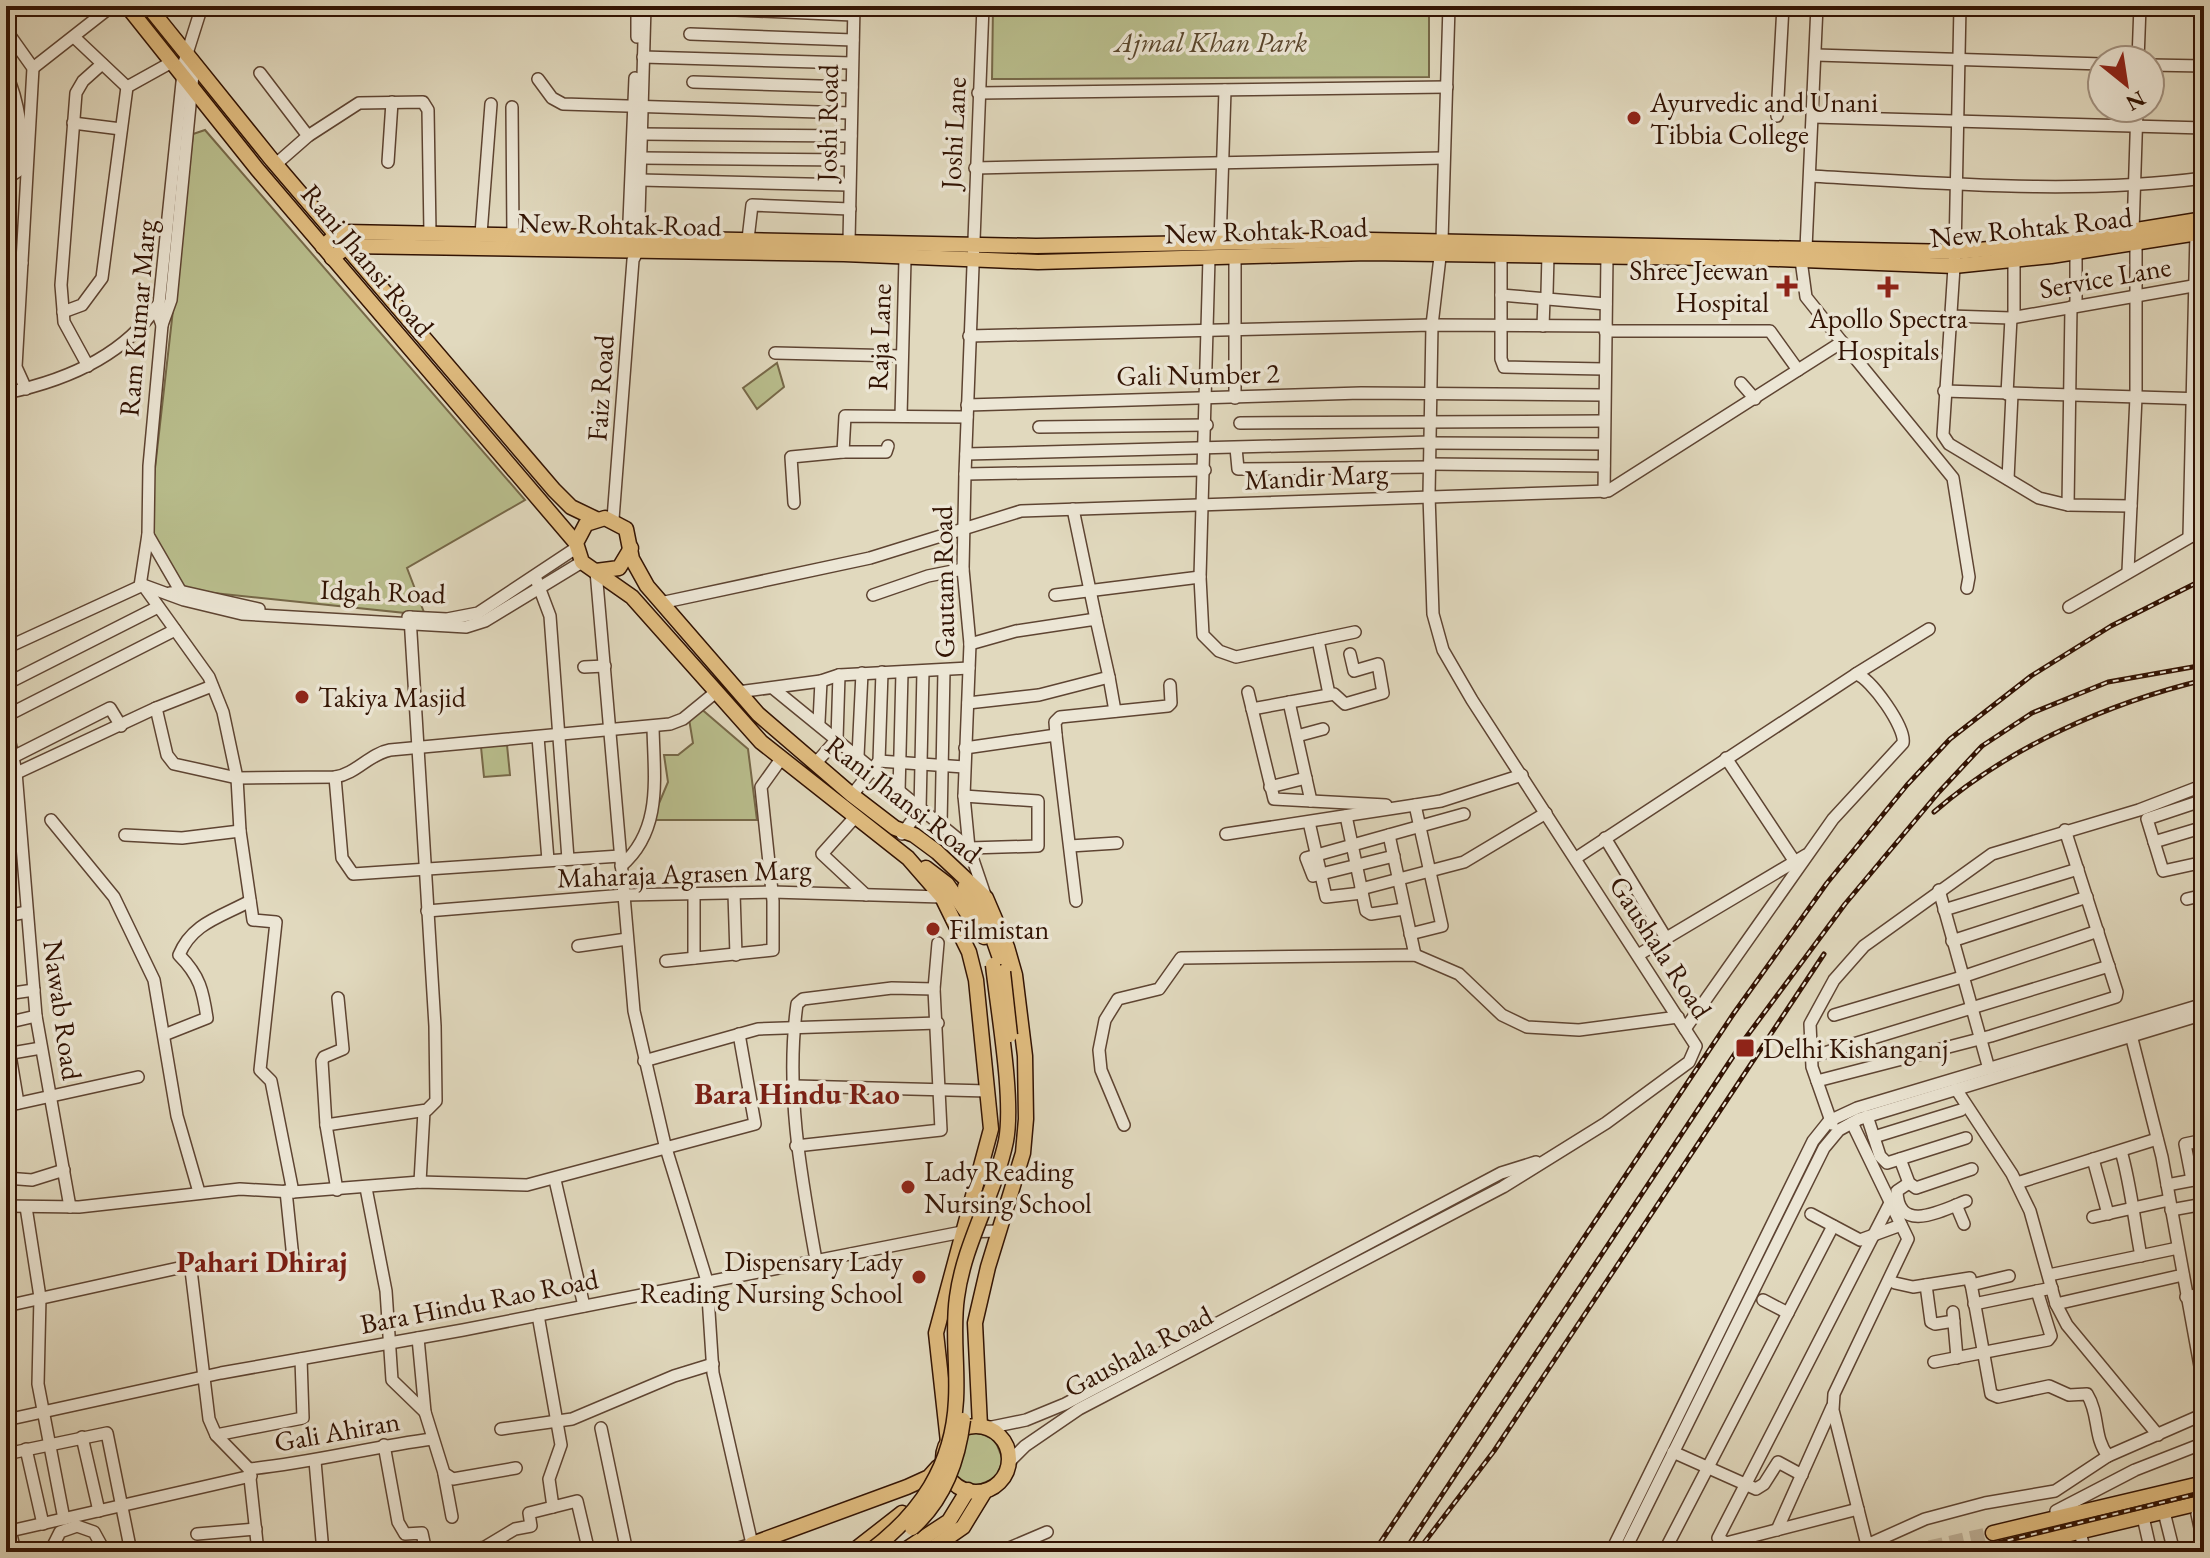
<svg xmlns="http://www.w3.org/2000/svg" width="2210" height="1558" font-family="'EB Garamond',serif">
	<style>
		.green { fill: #b9be8d; stroke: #766848; stroke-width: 2 }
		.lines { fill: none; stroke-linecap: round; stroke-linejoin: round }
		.major-tunnel { stroke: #beb199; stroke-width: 14; stroke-dasharray: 14 7; stroke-linecap: butt }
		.minor-casing { stroke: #5e4432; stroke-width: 14 }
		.major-casing { stroke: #321303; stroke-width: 17 }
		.minor { stroke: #ece6d5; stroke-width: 11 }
		.major { stroke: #e0bc7f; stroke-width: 14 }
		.rail-casing { stroke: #321303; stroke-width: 5 }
		.rail { stroke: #ece6d5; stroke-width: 2; stroke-dasharray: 6; stroke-linecap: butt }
		.major-bridge-casing { stroke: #321303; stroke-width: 17; stroke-linecap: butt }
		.major-bridge { stroke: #e0bc7f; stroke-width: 14 }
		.poi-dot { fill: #8f2418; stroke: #ece6d5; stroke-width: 3 }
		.labels { text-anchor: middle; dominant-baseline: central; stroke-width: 7; stroke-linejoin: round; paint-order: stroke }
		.park-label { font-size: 28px; font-style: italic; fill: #5a462c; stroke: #ece6d5 }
		.poi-label { font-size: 28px; fill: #321303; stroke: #ece6d5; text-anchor: start }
		.street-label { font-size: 28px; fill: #321303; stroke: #ece6d5 }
		.neighbourhood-label { font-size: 30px; font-weight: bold; fill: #7a1f14; stroke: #ece6d5 }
	</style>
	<rect width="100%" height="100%" fill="#e1d9be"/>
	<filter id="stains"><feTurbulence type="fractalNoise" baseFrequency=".0025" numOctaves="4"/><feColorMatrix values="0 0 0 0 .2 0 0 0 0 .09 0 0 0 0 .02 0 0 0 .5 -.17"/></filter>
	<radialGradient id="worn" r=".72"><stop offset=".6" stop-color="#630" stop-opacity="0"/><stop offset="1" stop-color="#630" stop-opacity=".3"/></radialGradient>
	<g class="green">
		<path d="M993,6H1429V77L992,79Z"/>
		<path d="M205,130L525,500L407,568L425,615L185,590L162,571L148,530L193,134Z"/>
		<path d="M777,363L784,387L757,409L743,388Z"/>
		<path d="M699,707L748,749L757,820H652L668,782L664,755H678L693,743L689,719Z"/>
		<path d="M507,745L510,775L484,777L481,747Z"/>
		<path d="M978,1432L995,1440L1003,1460L996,1478L976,1486L960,1481L951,1470L964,1435Z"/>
	</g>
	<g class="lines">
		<path class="major-tunnel" d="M1909,1552L1993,1533"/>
		<defs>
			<g id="minor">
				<path d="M645,6L853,15"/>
				<path d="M983,6L965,474L963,569L970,644L964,796L969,848L986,898"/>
				<path d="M1960,6L1955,252L1943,435L1949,444L2039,498L2068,505"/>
				<path d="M6,30L33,68L16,367L26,389"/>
				<path d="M690,34L853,40"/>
				<path d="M74,37L127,87"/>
				<path d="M637,37V6"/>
				<path d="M1816,55L2102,64"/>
				<path d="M643,57L852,63"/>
				<path d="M2138,60L2140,6"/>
				<path d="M2150,65L2204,66"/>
				<path d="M33,68L112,6"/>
				<path d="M260,73L308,136"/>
				<path d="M6,74C17,95 28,149 18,171L7,178"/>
				<path d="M538,79L552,98L563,104L851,113"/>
				<path d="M693,82L852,87"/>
				<path d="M127,87L172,62"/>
				<path d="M978,93L1447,87"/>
				<path d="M512,107L513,236"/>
				<path d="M1777,116L1783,6"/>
				<path d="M1813,117L2204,128"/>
				<path d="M73,123L121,129"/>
				<path d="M641,134L851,136"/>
				<path d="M641,158L850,160"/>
				<path d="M388,162L392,102"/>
				<path d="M276,164L308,136L359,103L423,102L428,110L430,233"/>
				<path d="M975,168L1442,158"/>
				<path d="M1810,176C1941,183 2074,195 2204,178"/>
				<path d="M640,180L849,185"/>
				<path d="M2133,231L2137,108"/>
				<path d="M481,234L491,104"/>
				<path d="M748,239L752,205L850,209"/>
				<path d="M849,241L854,6"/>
				<path d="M1220,243L1225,90"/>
				<path d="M628,245L635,78"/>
				<path d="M1806,248L1817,6"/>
				<path d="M1501,254V359L1504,367L1604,369"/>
				<path d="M1209,258L1200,577L1203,635L1219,651L1236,657L1355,632"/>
				<path d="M6,266L22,263"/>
				<path d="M1547,293L1548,255"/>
				<path d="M1501,295L1606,304"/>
				<path d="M2076,306V252"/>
				<path d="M2071,307L2068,505L2131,506"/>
				<path d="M63,312L82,305L102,278L127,87"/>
				<path d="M1950,316L2011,318L2204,284"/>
				<path d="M2014,317V260"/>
				<path d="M162,325L171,300L194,64"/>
				<path d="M1543,326L1544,299"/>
				<path d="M1605,331H1770L1798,370"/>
				<path d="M969,336L1432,325L1606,326"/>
				<path d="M1842,342L1953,478L1969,577L1967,588"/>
				<path d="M775,353L902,356"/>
				<path d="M88,366L64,322L61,285L76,93L83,81L102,64"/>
				<path d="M1741,383L1755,399"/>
				<path d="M1944,391L2204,399"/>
				<path d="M6,393C64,381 123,357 157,306"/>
				<path d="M2007,394L2011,318"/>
				<path d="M1235,398V257"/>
				<path d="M967,405L1361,393L1603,395"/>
				<path d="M901,416L905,259"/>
				<path d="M1240,423L1603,421"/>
				<path d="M1039,427L1207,425"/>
				<path d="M1430,443L1603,444"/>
				<path d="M1236,448L1238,469L1430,467"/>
				<path d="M843,452H886L888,446"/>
				<path d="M966,454L1430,442"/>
				<path d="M1430,464L1604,466"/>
				<path d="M965,474L1205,470"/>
				<path d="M2008,479L2012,394"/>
				<path d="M1604,492L1607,256"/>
				<path d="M794,503L791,457L843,452L845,416L967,417"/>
				<path d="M1073,509L1096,619"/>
				<path d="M613,519L633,260L638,250L645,6"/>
				<path d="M148,535L181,592"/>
				<path d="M2189,537L2196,233"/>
				<path d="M596,571L634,1011L665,1145L707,1281L713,1373L752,1544L726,1552"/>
				<path d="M2128,571L2136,397V243"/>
				<path d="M536,579L550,616L568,859"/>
				<path d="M143,585L209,677L223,712L237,778L240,831L253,920L276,922L260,1070L271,1081L293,1192"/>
				<path d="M140,586L148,534L149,466L162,325L158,314L184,63L202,6"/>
				<path d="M170,593L184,592L259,609"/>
				<path d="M873,595L928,576L963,569"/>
				<path d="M1055,595L1200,577"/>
				<path d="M665,602L870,558L1021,511L1608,491L1842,342L1806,297L1801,260"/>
				<path d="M2069,607L2204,529"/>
				<path d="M408,617L447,619L478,613L576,548"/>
				<path d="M1318,640L1329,694"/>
				<path d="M6,648L143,585L184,600L242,614L466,627L485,621L582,562"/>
				<path d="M584,667L605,666"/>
				<path d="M1856,674L1929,629"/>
				<path d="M1109,677L1115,711"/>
				<path d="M6,684L158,607"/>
				<path d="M774,689L969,848L1038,846V801L964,796"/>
				<path d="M738,692L821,681L839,675L969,668"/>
				<path d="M1248,692L1274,799L1386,805"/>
				<path d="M1289,702L1311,801"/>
				<path d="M968,703L1039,695L1109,677L1096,619L1016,631L970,644"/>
				<path d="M156,708L167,755L174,764L237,778L335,777C356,774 369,754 390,750L670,724L683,719L716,692"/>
				<path d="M1252,709L1334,694L1345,704L1383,693L1378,664L1354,671L1350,654"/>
				<path d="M6,716L175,630"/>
				<path d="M819,722L821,681"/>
				<path d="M6,724L16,772L36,1016L70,1207"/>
				<path d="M1056,735L1076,901"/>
				<path d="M1297,736L1323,729"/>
				<path d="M538,737L548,860"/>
				<path d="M965,748L1056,735L1055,722L1060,717L1168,706L1171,703L1170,685"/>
				<path d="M15,756L110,708L121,726"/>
				<path d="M858,756L862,673"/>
				<path d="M1726,758L1795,862"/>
				<path d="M879,761L882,672"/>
				<path d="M815,764L837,739L839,675"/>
				<path d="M335,777L342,858L353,874L620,856"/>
				<path d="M6,778L156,708L212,686"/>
				<path d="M1270,787L1306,778"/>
				<path d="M899,792L902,672"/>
				<path d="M852,795L879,761L964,767"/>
				<path d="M2204,800L2147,819L2163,871L2204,862"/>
				<path d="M856,816L822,854L866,895"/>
				<path d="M1346,816L1366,911L1371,914L1404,909"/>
				<path d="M51,820L114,897L154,980L177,1116L199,1192"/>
				<path d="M1309,822L1326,897L1362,893"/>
				<path d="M941,825L944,670"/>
				<path d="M902,834L920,810L923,671"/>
				<path d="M1226,834L1441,801L1522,775"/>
				<path d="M125,835L182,838L240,831"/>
				<path d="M1389,835L1415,955"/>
				<path d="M1605,838L1666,938"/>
				<path d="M2154,842L2204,827"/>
				<path d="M1070,846L1117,843"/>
				<path d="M1394,856L1313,876L1306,858L1464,814"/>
				<path d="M1576,858L1856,674C1871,678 1906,728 1903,743L1833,819L1685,1029"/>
				<path d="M621,866C663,830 654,777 653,727"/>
				<path d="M1361,889L1464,862L1546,813"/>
				<path d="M1939,890L1989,1069"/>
				<path d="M734,893L736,955"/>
				<path d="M2187,899L2204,895"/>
				<path d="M1944,910L2078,869"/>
				<path d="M427,911L624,895L772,892L942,897"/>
				<path d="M6,916L27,912"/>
				<path d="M1410,934L1442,926L1415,805"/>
				<path d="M1952,941L2087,897"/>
				<path d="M578,946L627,939"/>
				<path d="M1638,955L1806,855"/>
				<path d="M694,958V894"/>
				<path d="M666,961L773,950V901L761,787L781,759"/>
				<path d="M6,994L34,990"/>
				<path d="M1834,1015L1962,977L2098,931"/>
				<path d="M6,1023L36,1016"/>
				<path d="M6,1031L18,1103"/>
				<path d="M2130,1031L2162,1157L2204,1388"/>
				<path d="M164,1035L207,1018C203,991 200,976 179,955C192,923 221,917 250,901"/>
				<path d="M6,1054L41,1048"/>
				<path d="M1811,1057L2109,966"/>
				<path d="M644,1061L758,1029L938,1023"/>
				<path d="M1817,1081L1991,1036L2116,997L2117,992L2065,830"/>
				<path d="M795,1086L988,1091"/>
				<path d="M1956,1089L2012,1174L2030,1211L2056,1304L2067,1325L2158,1435"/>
				<path d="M6,1106L138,1077"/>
				<path d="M1867,1116L1880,1156L1887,1163L1966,1138"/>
				<path d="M1852,1123L1908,1239L1834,1394L1833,1410L1867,1545L1925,1519L1985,1503L2055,1491L2108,1456L2204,1414"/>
				<path d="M1832,1124L1812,1067L1810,1024L1834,980L1864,946L1992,854L2139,810L2204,785"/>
				<path d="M326,1125L322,1061L324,1057L343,1049L338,998"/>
				<path d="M1124,1125L1101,1070L1099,1050L1105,1020L1118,999L1159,989L1181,958L1415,955L1459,974L1502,1015L1527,1027L1579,1030L1678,1017"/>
				<path d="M1874,1137L1961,1110"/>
				<path d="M796,1146L941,1130L934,989L938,943"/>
				<path d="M2121,1151C2131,1185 2134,1221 2141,1256"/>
				<path d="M1900,1159L1909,1183L1916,1188L1972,1169"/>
				<path d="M2093,1159L2108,1214"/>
				<path d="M6,1178L32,1180L64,1170"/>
				<path d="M555,1180L584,1306"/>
				<path d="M2192,1180L2185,1144L2204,1140"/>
				<path d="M420,1182L424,1111"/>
				<path d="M1909,1183L1897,1191C1898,1234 1941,1211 1966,1201"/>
				<path d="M2017,1183L2157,1139"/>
				<path d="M2167,1185L2204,1178"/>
				<path d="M366,1188L386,1291L392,1380L425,1412"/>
				<path d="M337,1190L326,1125L427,1110L436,1101L435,1026L410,617"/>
				<path d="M286,1191L294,1268"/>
				<path d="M1956,1205L1964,1224"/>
				<path d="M6,1206L79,1207L240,1189L293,1192L420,1182L527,1185L755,1124L739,1034"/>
				<path d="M26,1207L40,1297L38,1384L64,1519"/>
				<path d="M2171,1210L2204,1204"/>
				<path d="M1811,1214L1860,1240L1901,1225"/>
				<path d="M2093,1217L2169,1200"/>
				<path d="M816,1260C801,1176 785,1090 797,1004L803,999L892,988L934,989"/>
				<path d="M2049,1275L2178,1248"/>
				<path d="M1895,1283L1913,1287L1970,1278L1991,1394L1998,1397L2049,1386L2069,1395L2087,1394C2100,1415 2093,1437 2108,1456"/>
				<path d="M1926,1285L1931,1322L1935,1324L1954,1321"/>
				<path d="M1971,1285L2009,1276"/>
				<path d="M2186,1297L2204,1293"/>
				<path d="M1763,1300L1788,1313"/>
				<path d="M1974,1304L2037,1291"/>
				<path d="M2056,1304L2183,1275"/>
				<path d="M6,1306L183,1267L191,1270L209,1419L216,1435L249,1469L258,1552"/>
				<path d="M1953,1312L1957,1358"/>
				<path d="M538,1315L561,1445L549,1479L553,1507L577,1501L589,1552"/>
				<path d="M418,1338L425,1412L444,1473L453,1479L516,1468"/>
				<path d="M1934,1362L2048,1340L2051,1336L2037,1291L2052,1288"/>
				<path d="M6,1420L221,1373L463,1330L962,1232L999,1231"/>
				<path d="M601,1428L627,1552"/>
				<path d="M987,1428L1026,1420L1065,1404L1501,1173L1536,1162"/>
				<path d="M501,1429L572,1419L674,1376L713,1364"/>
				<path d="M216,1435L303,1418L301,1359"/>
				<path d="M82,1437L99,1511"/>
				<path d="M384,1445L398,1522L405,1534L422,1533L426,1552"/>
				<path d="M26,1449L43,1524"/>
				<path d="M1673,1452L1756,1489L1764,1484L1778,1462L1802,1475"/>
				<path d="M6,1454L107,1433L131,1552"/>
				<path d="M315,1461L323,1552"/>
				<path d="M1009,1462L1025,1446L1079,1409L1503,1187L1606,1123L1689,1062L1696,1046L1472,700L1443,650L1433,614L1429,495L1432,325L1442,240L1449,6"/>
				<path d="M249,1469C311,1463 371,1447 432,1439"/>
				<path d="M444,1474L452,1517"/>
				<path d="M1858,1509L1726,1543L1718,1538L1890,1203"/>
				<path d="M2056,1511L2135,1470L2204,1443"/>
				<path d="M6,1512L15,1552"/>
				<path d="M2164,1512L2174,1552"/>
				<path d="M2197,1514L2204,1546"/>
				<path d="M2143,1517L2151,1552"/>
				<path d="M1777,1530L1832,1407"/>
				<path d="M10,1531L251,1476"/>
				<path d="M2080,1532L2085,1552"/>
				<path d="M197,1534L256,1529"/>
				<path d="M50,1552L60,1532L77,1526L94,1532L105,1552"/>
				<path d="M459,1552L485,1547L515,1529L531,1526L529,1513L553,1507"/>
				<path d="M1000,1552L1047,1532"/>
				<path d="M1611,1552L1813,1141L1829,1121L1857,1108L2204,1004"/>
				<path d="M1624,1552L1824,1148L1839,1130L1859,1119L2204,1014"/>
				<path d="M1664,1552L1833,1226"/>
			</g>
			<g id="major">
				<path d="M127,6L257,169L576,543"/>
				<path d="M148,6L272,160L554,490L571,507L596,519"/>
				<path d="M323,247L337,234L345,232L1036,246L1371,240L1955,252L2057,243L2204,219"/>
				<path d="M332,258L348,246L844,254L1038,262L1368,253L1776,259L1954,266L2051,256L2204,232"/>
				<path d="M596,571L619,568L631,548"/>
				<path d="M926,868L947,884L984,937"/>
				<path d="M965,887L989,927L1002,964"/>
				<circle cx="976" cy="1459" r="33"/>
				<path d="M948,1442L936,1333L991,1129L976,980L969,952L942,897L908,858L761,742L632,597L582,562L576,543L586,524L605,518L626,529L632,559L647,586L758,714L852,795L895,828L914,835L937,852L986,898L1007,947L1015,975L1025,1056L1026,1119L1023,1153L988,1267L975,1323L980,1426"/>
				<path d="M1993,1533L2204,1483"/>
				<path d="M754,1552L752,1544L907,1487L929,1477L938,1467"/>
				<path d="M852,1552L902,1513"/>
				<path d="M902,1552L949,1521L968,1490"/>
				<path d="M927,1552L963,1527L985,1491"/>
				<path d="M1994,1552L2204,1502"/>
			</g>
		</defs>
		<use href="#minor" class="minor-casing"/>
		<use href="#major" class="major-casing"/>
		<use href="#minor" class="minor"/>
		<use href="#major" class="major"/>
		<defs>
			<g id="rail">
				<path d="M1934,812C2009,747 2108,703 2204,680"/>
				<path d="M1374,1552L1734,1013L1827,883L1907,785L1950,739L2031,676L2111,626L2204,579"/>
				<path d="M1404,1552L1744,1040L1845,904L1939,792L1982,746L2032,713L2108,682L2204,665"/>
				<path d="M1417,1552L1494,1451L1824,954"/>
				<path d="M1961,1552L2204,1492"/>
			</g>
		</defs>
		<use href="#rail" class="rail-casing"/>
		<use href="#rail" class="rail"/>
		<defs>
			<g id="major-bridge">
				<path d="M1003,972L1010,1035"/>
				<path d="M912,1528C944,1500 958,1461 963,1420"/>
				<path d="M869,1552C920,1514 953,1466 956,1400C958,1366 952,1331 957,1297C964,1243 995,1194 1006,1141C1014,1099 998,1011 993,965"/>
			</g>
		</defs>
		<use href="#major-bridge" class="major-bridge-casing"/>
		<use href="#major-bridge" class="major-bridge"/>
	</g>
	<g class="poi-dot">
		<circle cx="1634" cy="118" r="8"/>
		<path d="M1783 274h8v8h8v8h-8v8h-8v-8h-8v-8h8z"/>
		<path d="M1884 275h8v8h8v8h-8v8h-8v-8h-8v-8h8z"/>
		<circle cx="302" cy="697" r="8"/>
		<circle cx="933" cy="929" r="8"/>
		<rect x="1735" y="1038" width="20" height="20" rx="4"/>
		<circle cx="908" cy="1187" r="8"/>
		<circle cx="919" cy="1277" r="8"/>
	</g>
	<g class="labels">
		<g class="park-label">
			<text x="1211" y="42">Ajmal Khan Park</text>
		</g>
		<g class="poi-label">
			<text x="1650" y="102">Ayurvedic and Unani<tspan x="1650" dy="32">Tibbia College</tspan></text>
			<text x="1769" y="270" text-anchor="end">Shree Jeewan<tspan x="1769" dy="32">Hospital</tspan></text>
			<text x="1888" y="318" text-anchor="middle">Apollo Spectra<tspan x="1888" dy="32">Hospitals</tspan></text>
			<text x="318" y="697">Takiya Masjid</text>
			<text x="949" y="929">Filmistan</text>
			<text x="1763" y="1048">Delhi Kishanganj</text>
			<text x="924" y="1171">Lady Reading<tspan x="924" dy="32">Nursing School</tspan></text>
			<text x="903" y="1261" text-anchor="end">Dispensary Lady<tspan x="903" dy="32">Reading Nursing School</tspan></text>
		</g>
		<g class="street-label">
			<text transform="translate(827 123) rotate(-89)">Joshi Road</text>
			<text transform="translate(953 133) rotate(-87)">Joshi Lane</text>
			<text transform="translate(620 224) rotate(1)">New Rohtak Road</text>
			<text transform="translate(2031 227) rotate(-6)">New Rohtak Road</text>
			<text transform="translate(1266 230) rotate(-2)">New Rohtak Road</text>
			<text transform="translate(368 260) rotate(50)">Rani Jhansi Road</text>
			<text transform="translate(2105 277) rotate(-10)">Service Lane</text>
			<text transform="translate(137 318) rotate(-85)">Ram Kumar Marg</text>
			<text transform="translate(879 337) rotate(-88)">Raja Lane</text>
			<text transform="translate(1198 374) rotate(-1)">Gali Number 2</text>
			<text transform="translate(600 388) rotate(-86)">Faiz Road</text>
			<text transform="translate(1316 476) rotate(-3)">Mandir Marg</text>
			<text transform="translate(943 582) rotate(-91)">Gautam Road</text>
			<text transform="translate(383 591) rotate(2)">Idgah Road</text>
			<text transform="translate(904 799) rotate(38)">Rani Jhansi Road</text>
			<text transform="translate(684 873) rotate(-2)">Maharaja Agrasen Marg</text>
			<text transform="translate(1661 947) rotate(57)">Gaushala Road</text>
			<text transform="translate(63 1010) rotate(82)">Nawab Road</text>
			<text transform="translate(479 1301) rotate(-11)">Bara Hindu Rao Road</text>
			<text transform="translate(1138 1351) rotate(-28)">Gaushala Road</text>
			<text transform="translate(337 1431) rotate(-10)">Gali Ahiran</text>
		</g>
		<g class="neighbourhood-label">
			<text x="797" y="1093">Bara Hindu Rao</text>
			<text x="262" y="1261">Pahari Dhiraj</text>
		</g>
	</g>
	<rect width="2210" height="1558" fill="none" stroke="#e1d9be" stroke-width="32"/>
	<rect x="8" y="8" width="2194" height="1542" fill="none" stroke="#321303" stroke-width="4"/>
	<rect x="16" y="16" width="2178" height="1526" fill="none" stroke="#321303" stroke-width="2"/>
	<g transform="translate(2126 84) rotate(150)"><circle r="38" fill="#ece6d5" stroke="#a29281" stroke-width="2"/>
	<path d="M0-6L14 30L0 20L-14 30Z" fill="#8f2418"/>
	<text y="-12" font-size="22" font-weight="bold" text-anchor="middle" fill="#321303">N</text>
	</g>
	<rect width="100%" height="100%" filter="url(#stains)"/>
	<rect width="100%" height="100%" fill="url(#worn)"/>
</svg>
